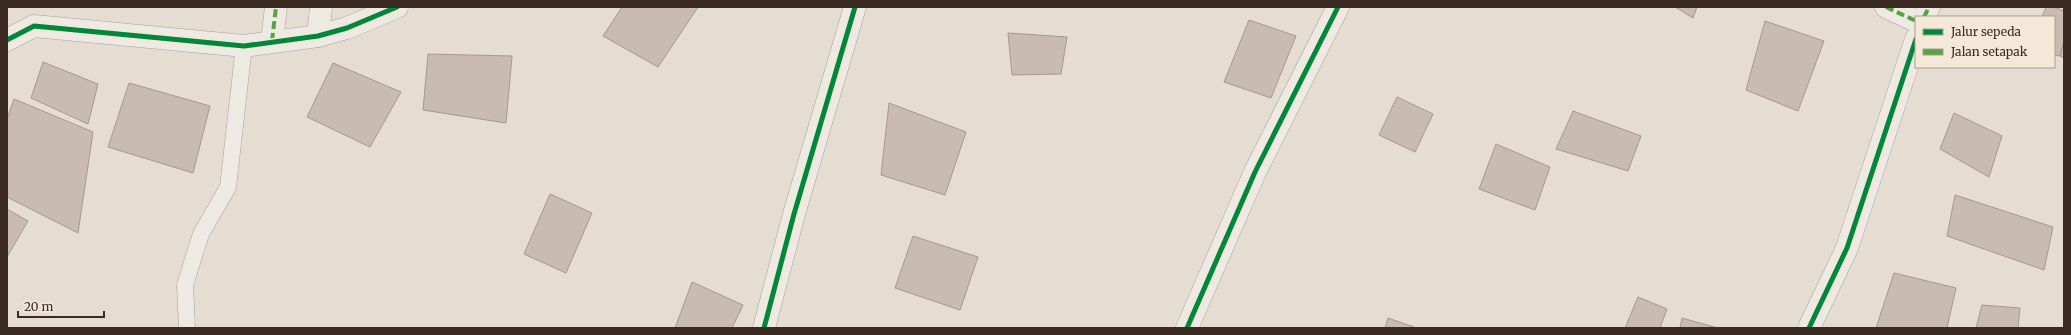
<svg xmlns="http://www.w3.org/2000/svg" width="2071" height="335" font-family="Merriweather,serif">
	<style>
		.building { fill: #c9bbb2; stroke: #a59890 }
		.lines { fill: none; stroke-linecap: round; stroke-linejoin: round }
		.service-casing { stroke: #aaa299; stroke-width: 17 }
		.minor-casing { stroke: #aaa299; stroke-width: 23 }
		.tertiary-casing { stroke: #aaa299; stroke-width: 23 }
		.service { stroke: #eee9e2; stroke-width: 16 }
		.minor { stroke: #eee9e2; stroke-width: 22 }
		.tertiary { stroke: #eee9e2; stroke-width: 22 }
		.quiet { stroke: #54a441; stroke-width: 4; stroke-dasharray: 8 4; stroke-linecap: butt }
		.cycleway-casing { stroke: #f4e9d8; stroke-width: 8 }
		.cycleway { stroke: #00873e; stroke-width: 5 }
	</style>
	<rect width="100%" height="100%" fill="#e5ddd1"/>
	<g class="building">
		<path d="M622,7H698L658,67L603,36Z"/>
		<path d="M1675,7H1697L1693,18Z"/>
		<path d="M2046,7H2054L2064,11V41L2060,56L2054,55V17H2042Z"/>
		<path d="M1249,20L1296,36L1271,98L1224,82Z"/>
		<path d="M1765,21L1824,41L1798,111L1746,90Z"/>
		<path d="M1008,33L1067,37L1061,74L1012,75Z"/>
		<path d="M2064,41V58L2060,56Z"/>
		<path d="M428,54L512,56L506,123L423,110Z"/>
		<path d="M43,62L98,84L88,124L31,98Z"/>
		<path d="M333,63L401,92L370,147L307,117Z"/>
		<path d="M129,83L210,106L193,173L108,147Z"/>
		<path d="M1397,97L1433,114L1415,152L1379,135Z"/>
		<path d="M14,99L93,132L78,233L7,197V119Z"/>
		<path d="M889,103L966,132L945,195L881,175Z"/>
		<path d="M1573,111L1641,136L1628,171L1556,149Z"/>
		<path d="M1954,113L2002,136L1989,177L1940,149Z"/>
		<path d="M1496,144L1550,167L1535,210L1479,189Z"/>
		<path d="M550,194L592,213L566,273L524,254Z"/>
		<path d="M1955,195L2053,227L2044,270L1947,236Z"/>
		<path d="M7,209L28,221L7,257Z"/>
		<path d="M913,236L978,257L960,310L895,288Z"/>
		<path d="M1894,273L1956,288L1947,328H1876Z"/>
		<path d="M692,282L743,305L732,328H675Z"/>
		<path d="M1638,297L1667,309L1660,328H1625Z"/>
		<path d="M1982,305L2020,308L2018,328H1976Z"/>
		<path d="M1388,318L1414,327L1413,328H1385Z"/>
		<path d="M1682,318L1718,328H1680Z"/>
	</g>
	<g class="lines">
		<defs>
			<path id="service" d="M187,328L185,285L201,234L228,187L244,46"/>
			<g id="minor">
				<path d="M1886,7L1916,21"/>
				<path d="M1924,17L1929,7"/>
				<path d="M318,36L321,7"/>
				<path d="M272,41L276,7"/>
				<path d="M764,328L794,214L855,7"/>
				<path d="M1187,328L1255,172L1338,7"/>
				<path d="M1809,328L1847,248L1916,39"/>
			</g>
			<path id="tertiary" d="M7,40L34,26L244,46L318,36L347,28L397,7"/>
		</defs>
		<use href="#service" class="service-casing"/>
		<use href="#minor" class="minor-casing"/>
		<use href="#tertiary" class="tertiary-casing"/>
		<use href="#service" class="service"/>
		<use href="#minor" class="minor"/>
		<use href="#tertiary" class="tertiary"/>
		<g class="quiet">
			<path d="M1886,7L1916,21"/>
			<path d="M1924,17L1929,7"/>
			<path d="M272,41L276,7"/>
		</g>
		<defs>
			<g id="cycleway">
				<path d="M7,40L34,26L244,46L318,36L347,28L397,7"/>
				<path d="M764,328L794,214L855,7"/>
				<path d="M1187,328L1255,172L1338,7"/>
				<path d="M1809,328L1847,248L1916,39"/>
			</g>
		</defs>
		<use href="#cycleway" class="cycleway-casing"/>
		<use href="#cycleway" class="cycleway"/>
	</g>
	<rect width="2071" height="335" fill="none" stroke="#3a2a21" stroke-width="16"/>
	<rect x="1915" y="16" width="140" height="52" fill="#f4e9d8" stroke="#aa9d8f"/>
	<rect x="1923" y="29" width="20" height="6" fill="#00873e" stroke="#aa9d8f"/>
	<text x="1951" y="36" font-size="12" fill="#3a2a21">Jalur sepeda</text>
	<rect x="1923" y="49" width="20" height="6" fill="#54a441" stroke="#aa9d8f"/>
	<text x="1951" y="56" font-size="12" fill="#3a2a21">Jalan setapak</text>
	<path d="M18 311v6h86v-6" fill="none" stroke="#3a2a21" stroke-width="2"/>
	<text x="24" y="311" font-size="12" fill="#3a2a21" stroke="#f4e9d8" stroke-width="3" paint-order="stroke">20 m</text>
</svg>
